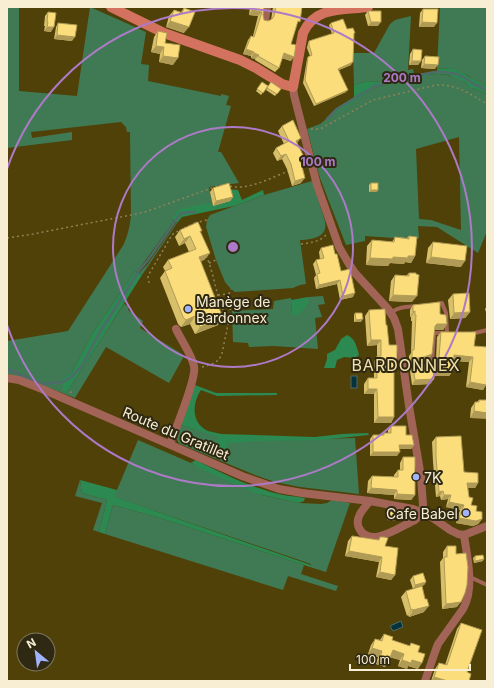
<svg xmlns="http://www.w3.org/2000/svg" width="494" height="688" font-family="Inter,sans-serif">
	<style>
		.green { fill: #407a54; fill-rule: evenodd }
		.forest { fill: #2c8951 }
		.water { fill: #05333c; stroke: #4e6b69 }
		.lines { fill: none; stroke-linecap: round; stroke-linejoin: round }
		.stream { stroke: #4e6b69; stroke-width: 2.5 }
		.path { stroke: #8f8356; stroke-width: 1.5; stroke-dasharray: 2 3; stroke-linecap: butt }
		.lane { stroke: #a16456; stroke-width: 4 }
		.street { stroke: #a16456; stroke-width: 8 }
		.secondary { stroke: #d3735f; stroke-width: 10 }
		.wall { fill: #d8bf6a }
		.shaded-wall { fill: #b09b56 }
		.building { fill: #fbde7b; stroke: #b09b56 }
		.ring { fill: none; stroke: #ad7ac7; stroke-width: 2 }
		.poi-dot { fill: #a1b3fd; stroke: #2f2913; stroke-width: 1.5 }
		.labels { text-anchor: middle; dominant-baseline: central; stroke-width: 4; stroke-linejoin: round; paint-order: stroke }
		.poi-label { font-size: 14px; fill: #f7eed3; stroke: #2f2913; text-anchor: start }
		.street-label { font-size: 14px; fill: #f7eed3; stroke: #2f2913 }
		.quarter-label { font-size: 16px; letter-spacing: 1px; fill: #f1e1aa; stroke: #2f2913 }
		.centre { fill: #ad7ac7; stroke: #2f2913; stroke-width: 2 }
		.ring-label { font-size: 12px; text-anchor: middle; font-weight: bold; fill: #ad7ac7; stroke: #2f2913; stroke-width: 4; stroke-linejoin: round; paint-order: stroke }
	</style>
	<rect width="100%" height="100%" fill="#504109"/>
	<g class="green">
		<path d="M7,7H19V91L77,96L90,7L146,32L141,64L149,65L148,81L221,96V94L229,96L226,105L231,106L218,152H221L239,183L209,187L213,206L172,219L174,221L137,272L135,271L92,334L72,372L67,392L99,343L124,304L129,307L128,310L143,321L140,328L182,354L183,358L169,383L106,347L75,398L21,377L7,374V341L68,331L124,244C128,234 130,226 131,215L130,132H127L126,127L121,122L31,132L32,138L72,132V140L7,148Z"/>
		<path d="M440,7H487V87L476,82L469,76L450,68L437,69Z"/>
		<path d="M411,16L408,70L413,69L414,75L403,77L401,74L380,82L367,81L354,85L353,53H374L390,24L395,20Z"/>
		<path d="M439,74C447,75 459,76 466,82C467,83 468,86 469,88H472L487,94V231L478,253L437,227L418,226L419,238L408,239L365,236V241L346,245L330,204L320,178L307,129L320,124L324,121L335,109L333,114L377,87L396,82L425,75ZM459,137L461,230L431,220L419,219L416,149Z"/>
		<path d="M312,181L325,221C325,223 326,226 325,228C324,238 308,240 300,240L306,284L300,285L293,288L250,291L235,292L231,289L225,282L216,260L206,227L207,220L210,215L264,195Z"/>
		<path d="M176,223H177L142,275L139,273L147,265Z"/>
		<path d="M323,296L325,304L318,305L322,317L315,318L318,349L274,346L249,347L248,343L233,342L232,311L273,309L274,301L291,298L292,315L308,304V297Z"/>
		<path d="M181,425L214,435L321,439L355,438L359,494L300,487L275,482L255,475L180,444L178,442L177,439Z"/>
		<path d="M138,440L191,463L192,462L194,465L262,495L299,503L321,504L327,503L332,500L350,503L326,572L310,567L311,564L114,497Z"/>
		<path d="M80,480L82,493L107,500L99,532L93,530L102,503L75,496Z"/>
		<path d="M113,505L160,518L304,565L301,574L338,586L336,591L288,576L283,590L105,534Z"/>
	</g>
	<g class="forest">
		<path d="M450,68C463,71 475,81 487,87V94L472,88H469L466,82L449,75L439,74L425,75L396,82L377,87L333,115L335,109L354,97V85L367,81L380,82L401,74L403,77L437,71V69Z"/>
		<path d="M227,189L238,190L242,200L263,190L264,195L234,206L182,217L177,223L172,219L178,210L184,208L210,203L214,206Z"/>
		<path d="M135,271L142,275L99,343L67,392L63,391L62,380L72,372L92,334Z"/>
		<path d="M308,297V304L299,315H292L291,300Z"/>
		<path d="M347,335C355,338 357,347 359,355L355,358L344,357L337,360L335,368H324L327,359V354L335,350L341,339Z"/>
		<path d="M195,385L216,393H277V395L217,396L201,390C192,403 191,423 208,431C212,432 217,433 221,434L315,437L342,434L368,433L369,435L320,440L261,441L228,443L224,455L218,457L205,452L206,448H213L216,444L218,437L181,425Z"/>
		<path d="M196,460C218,471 241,483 265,490C278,495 292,496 305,498L304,501L299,503L258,494L198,468L194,465L192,462Z"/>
		<path d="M80,480L117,490L115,497L311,565L310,567L160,518L113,505L105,534L99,532L107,500L82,493Z"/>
	</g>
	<g class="water">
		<rect x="351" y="376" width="6" height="12"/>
		<path d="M401,621L403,627L393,631L390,626Z"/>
	</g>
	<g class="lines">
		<g class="stream">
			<path d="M327,119L337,109L375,86L398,79L435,72H444L457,74L467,79L475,85L479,86L485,90"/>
			<path d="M7,369L43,384L63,382L71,377L81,367L100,332L138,272L148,260L181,213L195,212"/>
		</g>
		<g class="path">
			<path d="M311,129H318L322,128L373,100L436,85C457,84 470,94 487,104"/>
			<path d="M230,186C248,191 272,177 289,171"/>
			<path d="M195,223L207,220"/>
			<path d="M184,228L195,223L196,225"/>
			<path d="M7,238L33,234L131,215L145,212L209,189L222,185"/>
			<path d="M301,244C310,243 319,242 326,235"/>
			<path d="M209,263L216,260"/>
			<path d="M149,283L148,277L149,274L172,235L174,233L181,230"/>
			<path d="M229,294L231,289"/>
			<path d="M218,295L229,294C230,304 232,315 228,325"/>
			<path d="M202,367C223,362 221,357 225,339C226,334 228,329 227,323C226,315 222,308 219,300C215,285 212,269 206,255"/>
			<path d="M70,393L73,390"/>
		</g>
		<g class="lane">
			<path d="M436,304L442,303L446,313L447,333"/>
			<path d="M391,313C399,306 408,307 417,306"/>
			<path d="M471,334L487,330"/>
			<path d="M429,363L432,362L434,333H444"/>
			<path d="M470,577L487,585"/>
		</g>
		<g class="street">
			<path d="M265,20L267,7"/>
			<path d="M293,87L294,95L317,185L339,247L349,264L355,273L388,309L394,318L398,329L409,406L421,477L423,505L422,512"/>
			<path d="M7,378L19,380L42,389L242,476L279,489L302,493L370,501L413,509L430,516L450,530L458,534L464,535L487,526"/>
			<path d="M170,444C175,430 197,378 194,366C191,353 182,342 176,329"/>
			<path d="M370,501C364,508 354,518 359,528C369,550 401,526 415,520L418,517L422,512"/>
			<path d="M425,681L435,652L438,644L463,609C475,588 467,557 464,535"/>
		</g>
		<path class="secondary" d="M111,7L164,33L240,60L256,68L282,84L293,87L303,33C315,6 343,10 368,7"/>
	</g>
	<g class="wall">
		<path d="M250,7H264L263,15L264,20L268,21L271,20L273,7H302L291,44V61L282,58L279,68L275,72L255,60V59L251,58V56L243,54L248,40L251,36H253L258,16L249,15Z"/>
		<path d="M184,8V33L166,27L169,16L174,10L181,12Z"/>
		<path d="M423,9L434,27H419L420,13Z"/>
		<path d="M368,11L378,26H368L365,15Z"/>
		<path d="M48,12L51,32L44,31L45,26H44L45,16Z"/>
		<path d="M58,23L72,41L54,39L56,27Z"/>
		<path d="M331,23L347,29L354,35L351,65L339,70L346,92L314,106L303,83L307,59L308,57L310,56L307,48L308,43L309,41L332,34L329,25Z"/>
		<path d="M158,31L165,43L173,65L159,62L160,54L151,52L154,37Z"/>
		<path d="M413,49L421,61L418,65H409L410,54Z"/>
		<path d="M425,56L435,69L421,68L422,60Z"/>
		<path d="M262,82L268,86L261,95L256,91Z"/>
		<path d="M271,82L281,89L275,96L266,90Z"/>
		<path d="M282,126L297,143L300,162L301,183L292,186L287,169L282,159L277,161L273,153L276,148L284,144L278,131Z"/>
		<path d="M371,183L377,192H369V185Z"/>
		<path d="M213,188L233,197L230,201L213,206L210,192Z"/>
		<path d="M180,230L201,233L210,253L204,260L201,261L218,325L195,334L190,324L181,327L178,324L160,278L165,271L163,267L168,260L189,252L185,243L179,246L175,237Z"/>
		<path d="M409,236L415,256L411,263L405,262L404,264L390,263L388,266L366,265L367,246L372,240L392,242L395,237L407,238Z"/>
		<path d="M433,242L461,267L426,263L428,248Z"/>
		<path d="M321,248L335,254L341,271L353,297L340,300L337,284L316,289L314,278L316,275L313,264L316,260L320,259L319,252Z"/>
		<path d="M409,273L412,302L389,301L391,281L395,275L406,276Z"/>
		<path d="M453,294L470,312L465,318L450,319L448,300Z"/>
		<path d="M413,305L440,314L447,324L443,330H434L432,354L429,359L420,363L409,364V356L411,353L412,321H411V317H410V310Z"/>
		<path d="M487,306V315L485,309Z"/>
		<path d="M369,310L386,325L389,345L394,371V417L391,423H374V394H364V384L368,378H374V361L377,356V345L367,346L365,316Z"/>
		<path d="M355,313L361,322H354V315Z"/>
		<path d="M441,332L474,346L486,385L483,390L466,387L469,362L453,361V371L449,376H433L434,379L430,384L412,385L410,371L413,366L426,364L436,360L437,337Z"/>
		<path d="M479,400H487L470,418L471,408L475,402H477Z"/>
		<path d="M391,426L406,435L414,445L411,449H399L397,456H370V439L373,435H382L384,433H388V430Z"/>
		<path d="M436,437L464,472L478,483L475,488H468L469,497L471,505L476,511L482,519L478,524L473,526L456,523L460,510L446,507L448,499L441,500L440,496L436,497L433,462L432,442Z"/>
		<path d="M403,457L415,495L411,500L394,499V495L367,493L368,481L372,476L394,477V475L398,470H400V463Z"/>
		<path d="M352,536L378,540L380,537L385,546L395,575L391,580L376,577L379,562L345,556L348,541Z"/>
		<path d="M447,546L457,607L442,609L440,562L443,558V552Z"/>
		<path d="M475,556L483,561L474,563L473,558Z"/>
		<path d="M413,576L426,582L424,585L415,588L424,612L409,617L408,615L407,616L401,597L406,591L413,589L410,580Z"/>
		<path d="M461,623L469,681H431L435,669L439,663L445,665L457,629Z"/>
		<path d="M384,634L392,640L409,646L411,643L418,652V669L408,666L407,669L398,666L400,660L390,657L389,660L385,667L376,664L378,657L368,654L371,645L375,639L380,640Z"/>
	</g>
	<g class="shaded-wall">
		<path d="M252,10L262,12L258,16L249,15Z"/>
		<path d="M170,21L189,27L184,33L166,27Z"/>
		<path d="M371,22H381L378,26H368Z"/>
		<path d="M422,22L437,23L434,27H419Z"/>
		<path d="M47,27H54L51,32L44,31Z"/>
		<path d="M57,35L75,37L72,41L54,39Z"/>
		<path d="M156,46L164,47L160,54L151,52Z"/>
		<path d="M246,49L254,52L251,56L243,54Z"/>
		<path d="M254,53L259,55L255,59L251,58Z"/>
		<path d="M284,53L294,57L291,61L281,58Z"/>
		<path d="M163,56L178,58L173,65L159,62Z"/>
		<path d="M412,61H421L418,65H409Z"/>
		<path d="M353,62L351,65L337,71L338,69Z"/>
		<path d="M424,64L438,65L435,69L421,68Z"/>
		<path d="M348,90L346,92L314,106L316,104Z"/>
		<path d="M301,138L297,143L296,141Z"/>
		<path d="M286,154L282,159L277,161L281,156Z"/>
		<path d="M304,157L301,162L300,159Z"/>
		<path d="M305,178L301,183L292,186L295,181Z"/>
		<path d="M371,190H378L377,192H369Z"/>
		<path d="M233,197L230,201L213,206L216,201Z"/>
		<path d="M190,236L185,243L179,246L184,239Z"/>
		<path d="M210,253L204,260L194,264L199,257Z"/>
		<path d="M408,256H415L411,263L405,262L404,264L390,263L388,266L366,265L370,258Z"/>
		<path d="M431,257L465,261L461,267L426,263Z"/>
		<path d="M340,280L337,284L316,289L319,285Z"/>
		<path d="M355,293L353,297L340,300L343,296Z"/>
		<path d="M393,295L417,296L412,302L389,301Z"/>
		<path d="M415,311L411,317H410L413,312Z"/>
		<path d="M470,312L465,318L450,319L454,313Z"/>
		<path d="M195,316L190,324L181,327L186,320Z"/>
		<path d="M223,318L218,325L195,334L200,327Z"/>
		<path d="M363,319L361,322H354L356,320Z"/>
		<path d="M437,324H447L443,330H434L435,326Z"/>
		<path d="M371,340H381L377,345L367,346Z"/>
		<path d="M432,354L429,359L420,363L409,364L412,359Z"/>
		<path d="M454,355L473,357L469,362L450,360Z"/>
		<path d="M433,371H453L449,376H430Z"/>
		<path d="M434,379L430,384L412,385L415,380Z"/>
		<path d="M470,382L486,385L483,390L466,387Z"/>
		<path d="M368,389H377L374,394H364Z"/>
		<path d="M474,411L487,413V419L470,418Z"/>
		<path d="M378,417H394L391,423H374Z"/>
		<path d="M399,445H414L411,449H396Z"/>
		<path d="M373,452H400L397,456H370Z"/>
		<path d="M467,483H478L475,488H464Z"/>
		<path d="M371,488L397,490L394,495L367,493Z"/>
		<path d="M443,491L440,496L436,497L439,492Z"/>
		<path d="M397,494L415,495L411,500L394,499Z"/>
		<path d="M444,495H451L448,499L441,500Z"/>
		<path d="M449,502L464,505L460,510L446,507Z"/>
		<path d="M388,518L395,519L394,521L387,520Z"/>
		<path d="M459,518L482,519L478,524L473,526L456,523Z"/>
		<path d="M349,551L382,557L379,562L345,556Z"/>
		<path d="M484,559L483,561L474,563L475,561Z"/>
		<path d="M380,572L395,575L391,580L376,577Z"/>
		<path d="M426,582L424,585L413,589L415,585Z"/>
		<path d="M461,602L457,607L442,609L446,604Z"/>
		<path d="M429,606L424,612L409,617L413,610Z"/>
		<path d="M413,609L408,615L407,616L411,610Z"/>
		<path d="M372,648L382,651L378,657L368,654Z"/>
		<path d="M393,650L404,654L400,660L388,657Z"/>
		<path d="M380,658L389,660L385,667L376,664Z"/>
		<path d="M402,660H412L422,663L418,669L408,666L407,669L398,666Z"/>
		<path d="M434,677L448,681H431Z"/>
	</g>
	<g class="building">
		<path d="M252,7H264L263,15L264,20L268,21L272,19L274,16L276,7H302L300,22L298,21L291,44L296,45L294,57L284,53L279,68L258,56L259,55L254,53V52L246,49L251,36L254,37L262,12L252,10Z"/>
		<path d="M184,8L195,12L189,27L170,21L174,10L182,13Z"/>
		<path d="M423,9H438L437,23L422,22Z"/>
		<path d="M368,11H381V22H371Z"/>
		<path d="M48,12L56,13L54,27H47L48,22H47Z"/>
		<path d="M343,19L347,29L353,28L355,33H354L353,62L338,69L348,90L316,104L305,80L308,57L312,55L309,45V41L334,33L331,23Z"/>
		<path d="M58,23L77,25L75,37L57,35Z"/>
		<path d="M158,31L167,33L165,43L180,45L178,58L163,56L164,47L156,46Z"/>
		<path d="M413,49L422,50L421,61H412Z"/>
		<path d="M425,56L439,57L438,65L424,64Z"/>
		<path d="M262,82L268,86L263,93L257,89Z"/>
		<path d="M271,82L281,89L277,94L267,88Z"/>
		<path d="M293,120L301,138L296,141L304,157L300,159L305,178L295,181L291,164L286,154L281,156L276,148L289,141L282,126Z"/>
		<path d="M229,183L233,197L216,201L213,188Z"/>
		<rect x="371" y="183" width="7" height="7"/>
		<path d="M198,222L202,231H200L210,253L199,257L223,318L200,327L195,316L186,320L183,317L165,271L172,268L168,260L196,249L190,236L184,239L180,230Z"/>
		<path d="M409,236L417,237L415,256H408V258L393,257V259L370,258L372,240L394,242L395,237L409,239Z"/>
		<path d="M433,242L467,246L465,261L431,257Z"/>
		<path d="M333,245L335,254H337L341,271L350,269L355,293L343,296L340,280L319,285L317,274L320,273L316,260L324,258L321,248Z"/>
		<path d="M409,273H416V274L419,275L417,296L393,295L395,275L409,276Z"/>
		<path d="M469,293L470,312L454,313L453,294Z"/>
		<path d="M440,302V314L446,315L447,324H437L435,326L432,354L424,357L412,359V350H414L416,315H415V311L413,312V305Z"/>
		<path d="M385,309L386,325H387L389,345H397V367H394V417H378L377,389H368V378H377V356H381V340H371L369,310Z"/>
		<path d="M355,313H362L363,319L356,320Z"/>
		<path d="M441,332H476L474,346L487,347V381L486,385L470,382L473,357L454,355L453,371H433L434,379L415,380L413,366L426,364L438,359L439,357Z"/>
		<path d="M479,400H487V413L474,411L475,402H479Z"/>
		<path d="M391,426H406V435H412L414,445H399L400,452H373V435H384V433H391Z"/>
		<path d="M461,436L464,472L478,473V483H467L469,497L473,498L471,505L477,506L476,511L482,512V519L476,521L459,518L464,505L449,502L451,495H444L443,491L439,492L436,457V437Z"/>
		<path d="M403,457H415V495L397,494V490L371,488L372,476L398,477V470H403Z"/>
		<path d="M390,511L397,513L395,519L388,518Z"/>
		<path d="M352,536L379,540L380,537H384L388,538L385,546L398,548L395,575L380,572L382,557L349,551Z"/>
		<path d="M447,546H456V554L466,553L468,567L467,585L465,593L461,602L446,604L444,557H447Z"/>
		<path d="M483,555L484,559L475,561V556Z"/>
		<path d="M423,573L426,582L415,585L413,576Z"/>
		<path d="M422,586L425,599H427L429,606L413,610V609L411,610L406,591Z"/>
		<path d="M461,623L482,630L467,672L471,674L469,681H448L434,677L439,663L447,665Z"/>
		<path d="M384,634L393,637L392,640L410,646L411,643L420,646L418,652L425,654L422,663L412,660L411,663L402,660L404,654L393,650L389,660L380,658L382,651L372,648L375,639L382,641Z"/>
	</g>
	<g class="ring">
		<circle cx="233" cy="247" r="120"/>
		<path d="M7 169A239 239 0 1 1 7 325"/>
	</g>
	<g class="poi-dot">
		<circle cx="188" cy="309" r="4"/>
		<circle cx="416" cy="477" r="4"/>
		<circle cx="466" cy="513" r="4"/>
	</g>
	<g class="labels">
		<g class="poi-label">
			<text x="196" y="301">Manège de<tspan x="196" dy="16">Bardonnex</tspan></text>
			<text x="424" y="477">7K</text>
			<text x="458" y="513" text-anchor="end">Cafe Babel</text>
		</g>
		<g class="street-label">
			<text transform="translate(176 433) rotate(23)">Route du Gratillet</text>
		</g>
		<g class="quarter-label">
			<text x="406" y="365">BARDONNEX</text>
		</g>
	</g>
	<circle cx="233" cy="247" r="6" class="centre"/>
	<g class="ring-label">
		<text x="402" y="82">200 m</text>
		<text x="318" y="166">100 m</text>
	</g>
	<rect width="494" height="688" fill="none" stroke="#f7eed3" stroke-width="16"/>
	<g transform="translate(36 652) rotate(331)"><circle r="19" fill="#2f2913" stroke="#7f7860"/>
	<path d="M0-3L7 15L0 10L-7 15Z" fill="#a1b3fd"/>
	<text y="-6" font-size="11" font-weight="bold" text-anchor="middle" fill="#f7eed3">N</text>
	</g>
	<path d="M350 664v6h120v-6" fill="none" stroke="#f7eed3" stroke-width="2"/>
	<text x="356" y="664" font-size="12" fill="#f7eed3" stroke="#2f2913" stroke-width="3" paint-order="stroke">100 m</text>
</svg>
